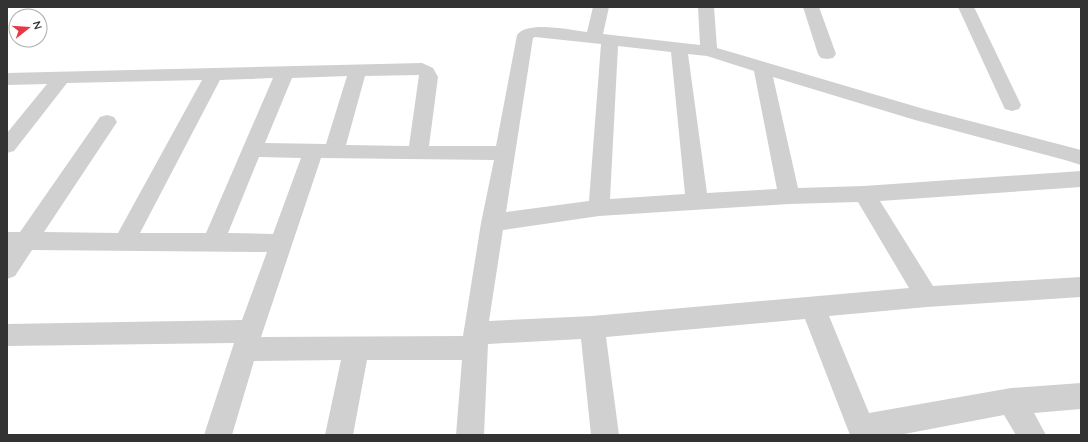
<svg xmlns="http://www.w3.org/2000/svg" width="1088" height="442" font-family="Quicksand,sans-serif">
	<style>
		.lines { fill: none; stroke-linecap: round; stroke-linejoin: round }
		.minor { fill: #d0d0d0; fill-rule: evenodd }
	</style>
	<rect width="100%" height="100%" fill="#fff"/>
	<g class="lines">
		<g class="minor">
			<path d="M593,7H609L603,34L700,45L698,7H714L717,48L924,109L1081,150V165L1065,160L915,120L773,77L798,188L864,186L1081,171V187L880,201L933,286L1081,277V297L927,307L829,316L869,413L1011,388L1081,383V409L1034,413L1046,435H1016L1004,415L899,435H850L805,319L606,337L619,435H591L581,339L488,344L484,435H456L462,360H367L353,435H325L341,360L254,361L232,435H204L234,343L7,346V324L242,320L267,252L32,250L15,276L7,279V232H20L100,117L107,115L114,117L117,122L44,232L118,233L202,80L67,83L14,151L7,153V133L47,84L7,85V73L422,63L433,68L438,77L429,146H496L517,35C527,20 571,30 587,32ZM535,37L601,44L589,201L506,212L533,38ZM618,46L671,52L685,194L610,199ZM688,54L707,56L754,71L777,189L707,193ZM419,75L409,146L346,145L365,76ZM347,76L326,144L265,143L292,78ZM273,78L206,233H140L220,80ZM259,157L301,158L273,234L228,233ZM321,158L494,160L481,223L463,336L261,337ZM858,202L909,288L592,316L489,321L503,230L599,216L789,204Z"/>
			<path d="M803,7H819L836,54L833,58L827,59L821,58L818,54Z"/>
			<path d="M958,7H974L1021,105L1019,109L1012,111L1005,109L1003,105Z"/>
		</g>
	</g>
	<rect width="1088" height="442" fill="none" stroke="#333333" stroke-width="16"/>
	<g transform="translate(28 28) rotate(73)"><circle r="19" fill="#ffffff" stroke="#adadad"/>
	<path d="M0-3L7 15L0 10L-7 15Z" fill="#e63946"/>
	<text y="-6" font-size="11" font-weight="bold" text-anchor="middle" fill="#333333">N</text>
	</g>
</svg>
